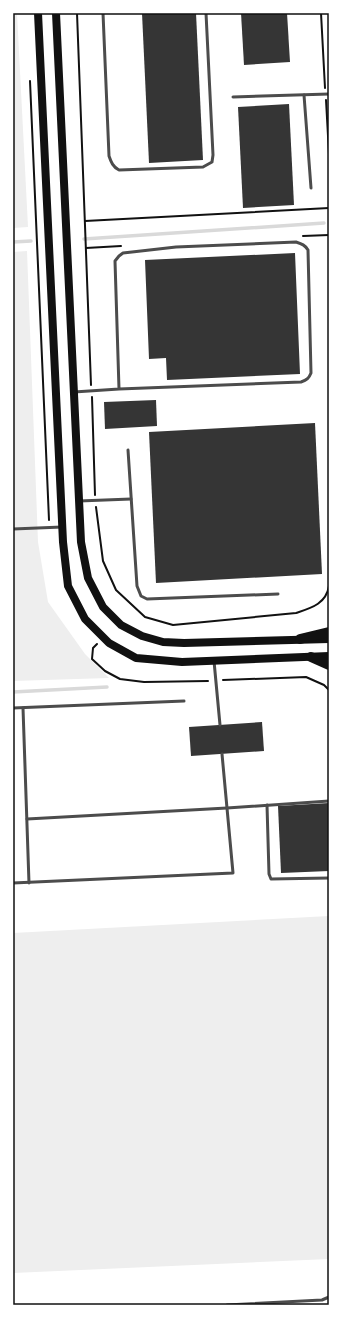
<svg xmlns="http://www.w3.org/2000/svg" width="342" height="1318" font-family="'Fira Sans Condensed',sans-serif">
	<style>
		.green { fill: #eee }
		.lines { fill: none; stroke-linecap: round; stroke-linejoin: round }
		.stream { stroke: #d9d9d9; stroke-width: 3.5 }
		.building { fill: #353535 }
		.path { stroke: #111; stroke-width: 2 }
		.service { stroke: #4c4c4c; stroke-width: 3 }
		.secondary { stroke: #111; stroke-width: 8 }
		.primary { stroke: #111; stroke-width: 10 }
		.neatline { fill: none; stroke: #111; stroke-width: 1.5 }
	</style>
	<rect width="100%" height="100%" fill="#fff"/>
	<g class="green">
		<path d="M13,13H17L28,227L13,228Z"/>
		<path d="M27,251L38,542L48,602L85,654L109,678L13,681V252Z"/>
		<path d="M329,916V1259L13,1273V933Z"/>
	</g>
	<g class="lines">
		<g class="stream">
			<path d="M84,239L324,223"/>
			<path d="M13,242L31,241"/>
			<path d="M13,692L107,687"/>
		</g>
	</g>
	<g class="building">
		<path d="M142,13H196L203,160L149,163Z"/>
		<path d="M241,13H287L290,62L244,65Z"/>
		<path d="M289,104L294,205L243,208L238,107Z"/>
		<path d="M295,253L300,374L167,380L166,358L149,359L145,260Z"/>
		<path d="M156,400L157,426L105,429L104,402Z"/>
		<path d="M315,423L322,574L156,583L149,432Z"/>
		<path d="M262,722L264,751L191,756L189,727Z"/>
		<path d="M329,803V871L281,873L278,806Z"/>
	</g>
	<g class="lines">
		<g class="path">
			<path d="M77,13L91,385"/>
			<path d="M321,13L325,88"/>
			<path d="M30,81L49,520"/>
			<path d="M326,100L329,154"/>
			<path d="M85,221L329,208"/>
			<path d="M303,236L329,235"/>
			<path d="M86,248L121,246"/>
			<path d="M92,397L95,495"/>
			<path d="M96,507L103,561L116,590L145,617L173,625L296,613C311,608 326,604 329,586"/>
			<path d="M97,644L93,648L92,659L105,671L120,679L144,682L208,681"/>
			<path d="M223,680L306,677L324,685L329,690"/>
		</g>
		<g class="service">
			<path d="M103,13L109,156C111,162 113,167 119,170L203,167L212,162L213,155L206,13"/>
			<path d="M304,95L311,188"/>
			<path d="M233,97L329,94"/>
			<path d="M74,392L119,389L301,382C307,380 309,378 311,373L308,250C305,245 302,244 296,242L176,247L132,252L123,253L119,256L115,261L119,389"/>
			<path d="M128,450L137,586L141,596L147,599L278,594"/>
			<path d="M79,501L131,499"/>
			<path d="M13,529L62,527"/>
			<path d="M214,661L220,725"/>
			<path d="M13,708L184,701"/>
			<path d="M23,708L29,883"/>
			<path d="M267,805L269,874L271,879L329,878"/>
			<path d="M27,819L227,808L329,801"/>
			<path d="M13,883L233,873L222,754"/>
			<path d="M227,1305L322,1300L329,1297"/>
		</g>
		<g class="secondary">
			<path d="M38,13L63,542L68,586L85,619L109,643L136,658L182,662L329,656"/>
			<path d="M56,13L81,542L88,578L103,607L121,625L142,636L163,642L184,643L329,639"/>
		</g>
		<g class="primary">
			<path d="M300,639L329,632"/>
			<path d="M311,657L329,665"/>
		</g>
	</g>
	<rect width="342" height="1318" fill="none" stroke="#ffffff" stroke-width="28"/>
	<rect x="14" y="14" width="314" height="1290" class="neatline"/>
</svg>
